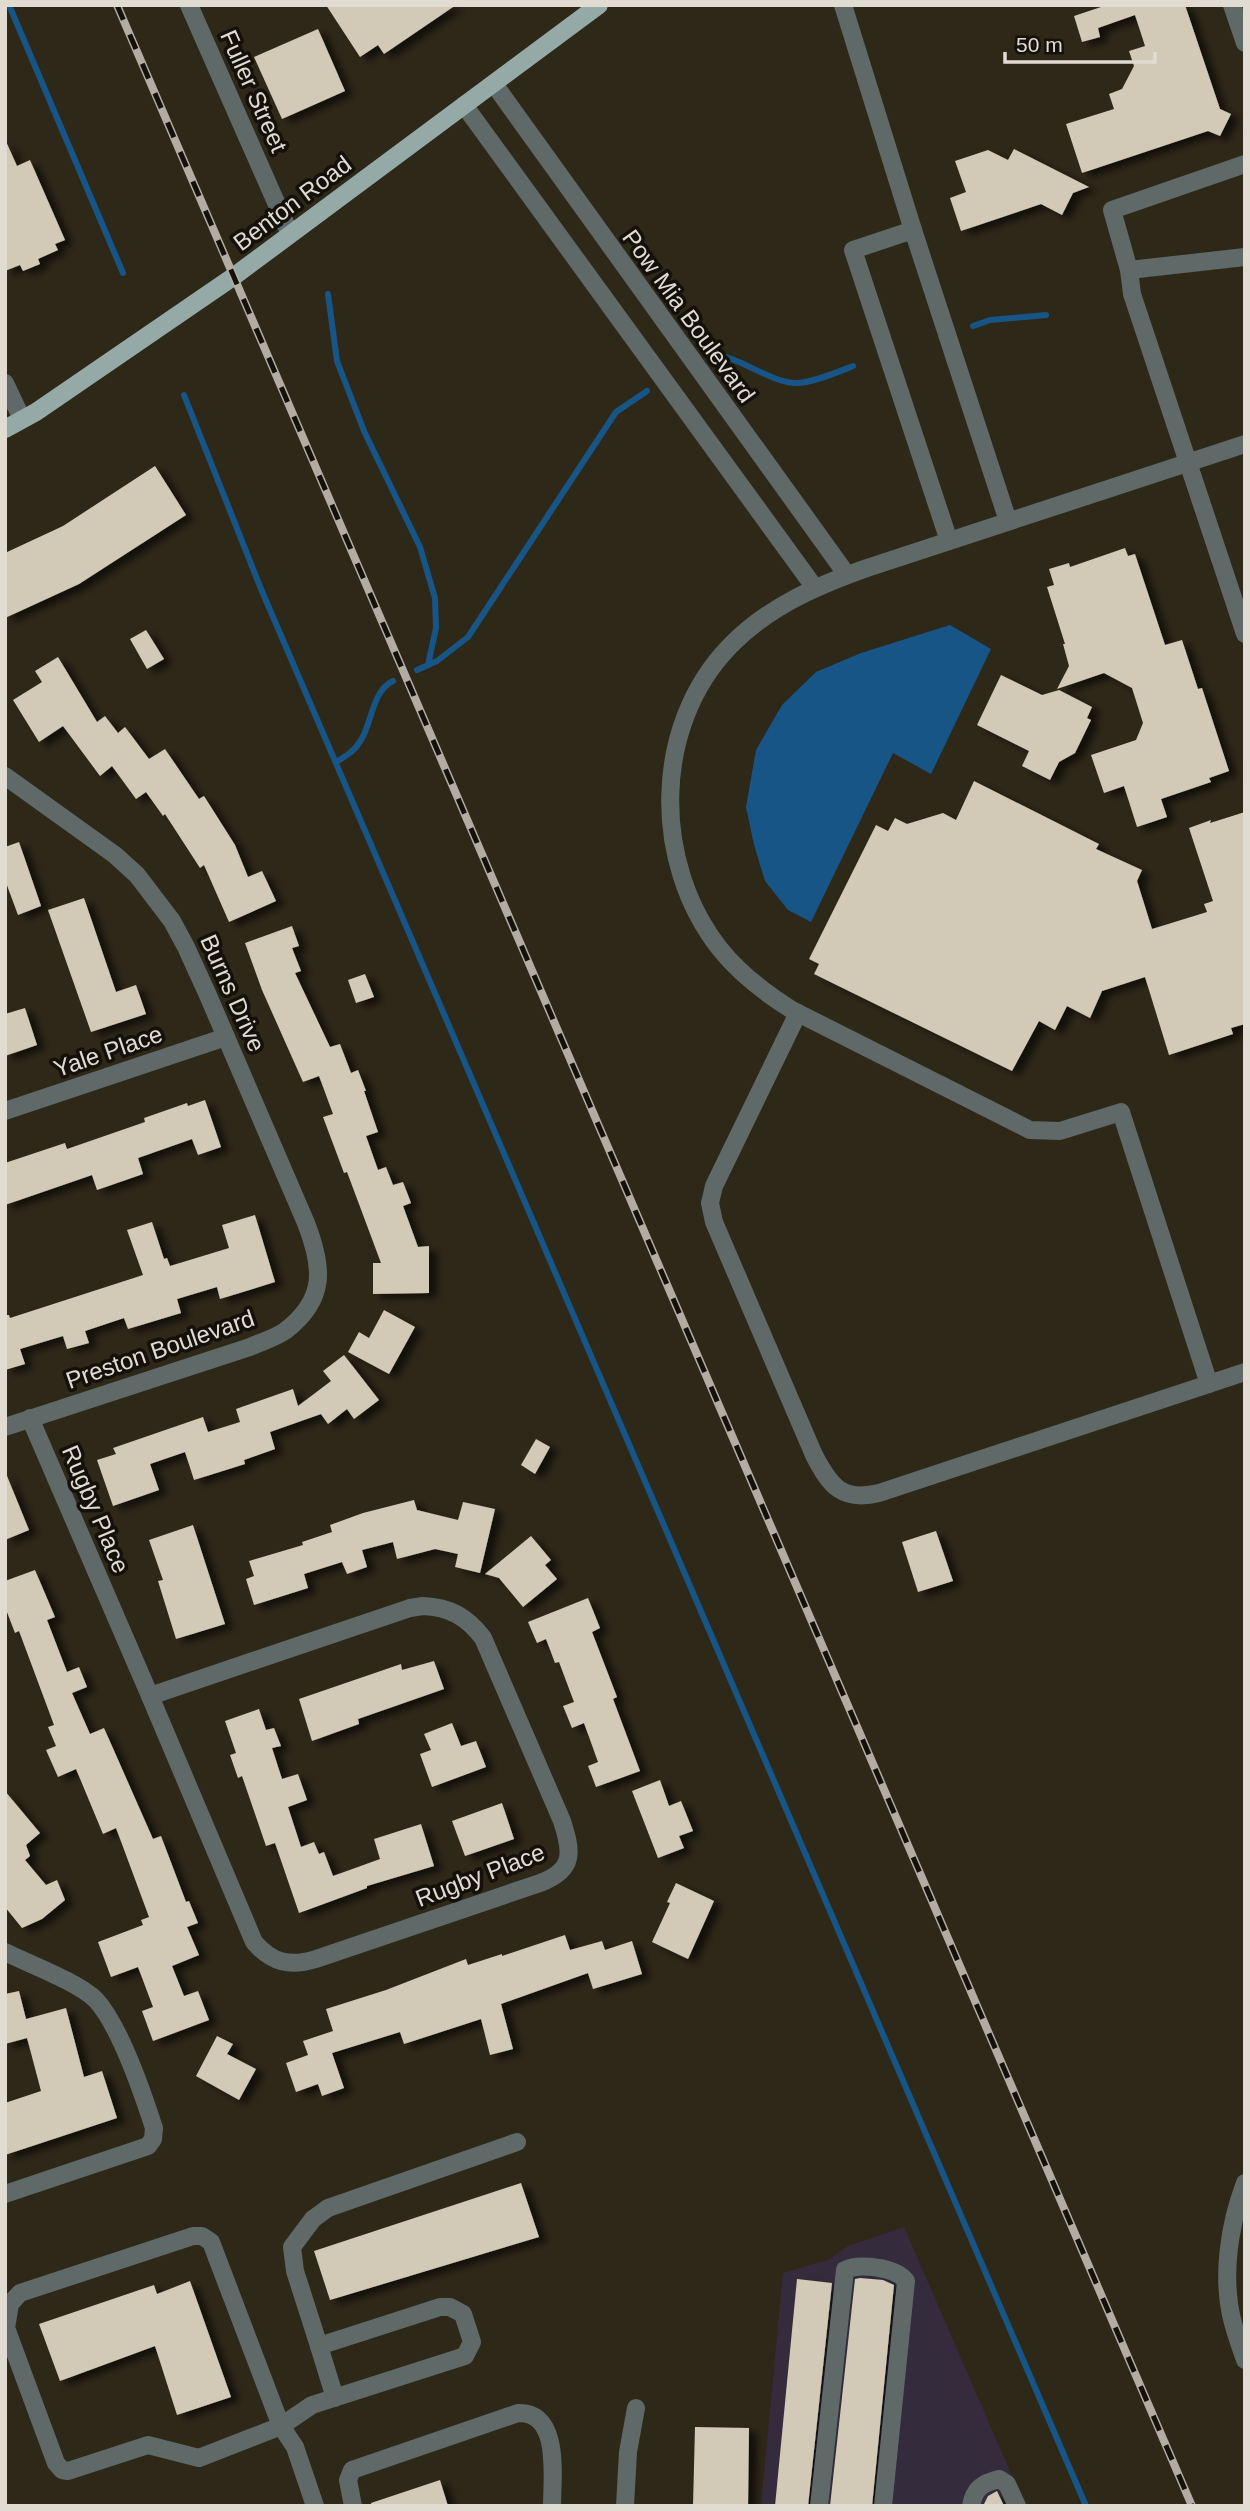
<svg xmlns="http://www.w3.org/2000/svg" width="1250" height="2511" font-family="Helvetica,sans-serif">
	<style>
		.industrial { fill: #342c3c }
		.water { fill: #175586 }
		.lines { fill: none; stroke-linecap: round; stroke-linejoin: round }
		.stream { stroke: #175586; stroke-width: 6 }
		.building { fill: #d2cab7; filter: url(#shadow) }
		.minor { stroke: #5f6968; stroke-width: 18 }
		.major { stroke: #95aaa7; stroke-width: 18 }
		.rail-casing { stroke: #b2ada2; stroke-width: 8 }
		.rail { stroke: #14110a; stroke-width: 5; stroke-dasharray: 16; stroke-linecap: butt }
		.labels { text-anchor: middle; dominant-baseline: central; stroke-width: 7; stroke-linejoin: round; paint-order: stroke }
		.street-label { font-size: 24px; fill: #e0dcd2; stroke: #14110a }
	</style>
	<defs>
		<filter id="shadow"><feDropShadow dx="8" dy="4.5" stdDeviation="3.5" flood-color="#0009"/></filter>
	</defs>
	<rect width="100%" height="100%" fill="#2e2819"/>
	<path class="industrial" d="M904,2227L1025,2506H761L783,2273L828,2260L848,2246Z"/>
	<path class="water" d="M950,625L991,649L931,774L893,753L811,922L788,910L765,881L754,845L746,807L756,750L782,705L816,672L861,653Z"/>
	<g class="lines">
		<g class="stream">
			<path d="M9,5L123,273"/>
			<path d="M328,294L337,361L364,431L420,547L435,598L436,628L428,665"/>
			<path d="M973,326L990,320L1046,315"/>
			<path d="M710,355C734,353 767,381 794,383C810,384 838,372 853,366"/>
			<path d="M184,395L261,589L1086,2506"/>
			<path d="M417,670L437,661L468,637L616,412L647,391"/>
			<path d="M336,762C346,756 355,751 361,740C372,723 372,691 393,681"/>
		</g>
	</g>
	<g class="building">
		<path d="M326,5H456L384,54L378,45L360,57Z"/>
		<path d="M1107,5H1185L1220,109L1231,114L1220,136L1208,131L1082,173L1066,124L1114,109L1109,94L1122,89L1134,66L1129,51L1145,46L1135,15L1098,28L1100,37L1082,42L1074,16Z"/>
		<path d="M318,29L345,91L282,119L254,57Z"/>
		<path d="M5,139L17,166L30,160L65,240L55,244L58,250L38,259L40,264L23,271L20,265L5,271Z"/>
		<path d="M1014,149L1089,187L1073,193L1062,215L1041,204L961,231L950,198L966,192L955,161L988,150L1008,160Z"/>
		<path d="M155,466L186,515L79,584L5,618V553L63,526Z"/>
		<path d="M1125,548L1128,556L1135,554L1165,645L1182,640L1198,689L1202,688L1229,771L1209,778L1211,782L1161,799L1167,817L1137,827L1124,786L1104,793L1091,755L1136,740L1143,723L1132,688L1104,673L1057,689L1069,666L1063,644H1065L1047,587L1054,585L1049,569L1069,563L1070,567Z"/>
		<path d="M146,630L164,659L147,669L130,639Z"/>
		<path d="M58,657L97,722L105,716L118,733L125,727L149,759L165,749L199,799L204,796L235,845L248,877L262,871L276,901L229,922L204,865L200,868L165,814L163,816L146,792L136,799L112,766L100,776L63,726L39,742L13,700L42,682L35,671Z"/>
		<path d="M1001,675L1042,695L1059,690L1092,707L1087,718L1091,720L1075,753L1059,762L1050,780L1022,766L1029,751L977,725Z"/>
		<path d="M974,781L1099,844L1096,849L1142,870L1137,881L1152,929L1207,912L1204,904L1213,901L1189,828L1211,820L1210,823L1245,812V1024L1231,1028L1233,1034L1169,1055L1145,977L1102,991L1090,1018L1067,1006L1055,1030L1039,1021L1012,1071L814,974L819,964L809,959L876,825L888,831L895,818L907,824L943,813L956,820Z"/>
		<path d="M19,842L41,906L18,915L5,880V847Z"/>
		<path d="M84,898L116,992L136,985L146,1014L91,1032L48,910Z"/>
		<path d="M292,926L299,946L292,948L301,971L295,973L330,1047L340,1044L351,1073L358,1070L366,1091H364L378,1132L366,1136L378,1170L386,1167L393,1185L403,1182L411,1203L403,1206L418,1247L429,1246V1293L373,1294V1263H381L347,1172L344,1173L323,1117L333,1114L319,1076L303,1082L262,990L245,943Z"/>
		<path d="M365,974L374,997L356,1003L348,980Z"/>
		<path d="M25,1008L37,1045L5,1056V1014Z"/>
		<path d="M205,1100L221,1147L198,1155L192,1139L138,1158L143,1174L97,1190L92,1175L5,1205V1163L65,1143L67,1149L145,1122L144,1118L187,1103L188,1106Z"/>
		<path d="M255,1215L275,1282L220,1299L217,1287L177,1299L181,1313L128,1329L124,1318L85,1331L89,1343L67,1349L63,1336L20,1349L25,1364L5,1370V1315H9L10,1318L143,1275L127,1230L152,1222L164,1259L167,1258L170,1266L229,1248L222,1225Z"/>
		<path d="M384,1310L415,1327L389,1374L348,1352L359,1332L369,1338Z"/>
		<path d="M344,1355L379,1400L354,1419L347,1409L328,1424L321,1414L270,1432L275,1449L244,1460L245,1464L194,1480L185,1452L150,1464L159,1490L113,1506L97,1460L116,1454L113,1448L203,1417L208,1432L240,1422L236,1409L293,1389L298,1406L331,1381L323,1371Z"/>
		<path d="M536,1439L550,1447L535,1474L521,1465Z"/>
		<path d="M5,1471L29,1530L5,1540Z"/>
		<path d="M414,1500L417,1510L458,1520L463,1502L495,1509L480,1573L455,1567L458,1554L435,1549L397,1559L393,1542L362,1550L367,1567L347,1574L342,1562L304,1574L308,1588L254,1605L246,1579L254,1576L249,1561L303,1545L302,1542L332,1532L330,1525L363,1513Z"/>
		<path d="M193,1525L225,1624L176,1639L158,1581L163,1580L149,1540Z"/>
		<path d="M936,1531L953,1581L918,1592L902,1542Z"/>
		<path d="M531,1536L551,1560L545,1565L557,1579L523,1607L499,1578L485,1574Z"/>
		<path d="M35,1570L55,1617L47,1620L67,1672L79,1667L87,1687L72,1693L90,1734L104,1728L153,1839L161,1836L186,1902L189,1901L198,1923L187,1927L199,1955L172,1966L184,1996L198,1991L209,2020L153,2041L142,2011L153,2007L138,1967L111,1977L98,1942L143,1925L141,1920L149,1917L116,1828L103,1834L76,1769L58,1777L46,1750L56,1746L48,1727L54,1725L19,1631L15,1633L5,1607V1581Z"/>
		<path d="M588,1598L600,1628L592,1632L617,1697L613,1699L640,1771L596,1787L588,1766L598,1762L584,1723L572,1728L563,1706L574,1702L559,1662L555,1663L546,1639L537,1643L528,1622Z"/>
		<path d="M434,1661L444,1689L358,1719L359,1724L312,1741L299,1699L401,1664L402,1670Z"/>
		<path d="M259,1709L266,1730L274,1728L281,1746L272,1748L282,1779L298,1774L307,1800L288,1807L301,1847L314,1842L319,1854L324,1852L333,1876L380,1859L374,1839L421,1824L434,1866L367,1886V1888L299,1913L275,1843L266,1846L242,1776L238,1778L230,1755L236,1753L225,1721Z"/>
		<path d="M452,1723L461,1746L476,1741L486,1767L432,1787L420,1754L431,1750L424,1734Z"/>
		<path d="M660,1780L669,1806L681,1801L693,1831L679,1836L684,1848L658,1858L632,1791Z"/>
		<path d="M5,1791L40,1833L26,1845L30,1856L25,1860L46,1885L57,1880L65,1900L42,1919L22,1928L5,1907Z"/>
		<path d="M502,1803L514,1839L465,1856L452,1821Z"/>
		<path d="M676,1883L714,1901L688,1959L652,1942L670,1903L667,1902Z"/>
		<path d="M565,1935L570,1950L602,1941L605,1950L632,1941L642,1974L593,1989L588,1973L501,2004L513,2049L490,2055L481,2019L404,2044L400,2032L332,2053L344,2088L322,2096L318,2084L296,2092L286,2063L308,2055L303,2041L333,2031L326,2009L386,1990L466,1959L468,1965L502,1954V1956Z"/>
		<path d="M19,1991L26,2019L66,2008L84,2077L102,2071L117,2118L5,2155V2103L41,2091L27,2038L5,2044V1994Z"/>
		<path d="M217,2036L233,2044L227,2054L256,2069L239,2100L196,2076Z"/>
		<path d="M521,2183L539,2237L330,2300L314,2251Z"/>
		<path d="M860,2278L883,2280L894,2285L872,2506H830L855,2279Z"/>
		<path d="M797,2279L832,2283L808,2506H775Z"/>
		<path d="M190,2281L231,2397L177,2415L155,2346L60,2381L39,2324L154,2285L157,2294Z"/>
		<path d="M695,2427L749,2428L748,2506H693Z"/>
		<path d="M440,2480L448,2506H372L371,2503Z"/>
		<path d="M997,2491L1004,2506H983L988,2496Z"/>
	</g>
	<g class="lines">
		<g class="minor">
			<path d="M189,5L290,234"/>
			<path d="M843,5L913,230L1008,521"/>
			<path d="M1232,5L1245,43"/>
			<path d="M494,84L847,575"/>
			<path d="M464,105L815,588"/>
			<path d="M1245,164L1112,210L1129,270L1132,294L1245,634"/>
			<path d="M913,230L853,250L949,541"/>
			<path d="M1129,270L1245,257"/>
			<path d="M5,383L22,419"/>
			<path d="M5,776L115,855L137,875L172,921L186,947L207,993L306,1223C323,1267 327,1299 285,1331C275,1338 261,1342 250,1347L5,1427"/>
			<path d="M798,1013L714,1186L710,1203L714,1222L814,1455C830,1486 842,1502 879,1493L1245,1372"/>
			<path d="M5,1111L226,1037"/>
			<path d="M1209,1384L1121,1112L1060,1131L1030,1130L792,1010C765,993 740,974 720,949C652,863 652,726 730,646C768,607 816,586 867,568L1245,444"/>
			<path d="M30,1418L150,1696"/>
			<path d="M423,1606C450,1607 467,1617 483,1638L562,1821C572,1852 575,1870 540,1883L316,1959C290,1967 272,1963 254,1942L150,1696L410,1608Z"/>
			<path d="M5,1952C29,1964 78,1982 96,2000C120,2026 143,2094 154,2128L153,2139L148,2146L5,2194"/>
			<path d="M1245,2183C1229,2225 1221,2279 1233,2323C1236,2335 1241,2348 1245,2360"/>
			<path d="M319,2346L295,2271L292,2247L313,2219L328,2208L517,2142"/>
			<path d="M315,2506L295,2447L281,2426L211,2242L202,2236H193L20,2293L10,2304L6,2328L56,2463L62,2470L68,2471L148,2445L199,2458L281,2426L312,2405L465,2356L472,2342L463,2314L450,2307H440L319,2346L335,2398"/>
			<path d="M353,2506L348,2480L352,2470L518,2413C561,2412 552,2476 552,2506"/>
			<path d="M625,2506L628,2452L636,2408"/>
			<path d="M819,2506L845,2270C859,2263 896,2267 906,2281L883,2506"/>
			<path d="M971,2506C974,2488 983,2483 999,2479L1007,2484L1017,2506"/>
		</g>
		<path class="major" d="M5,429L36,412L233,277L599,5"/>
		<defs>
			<path id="rail" d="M117,5L1192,2506"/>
		</defs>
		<use href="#rail" class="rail-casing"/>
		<use href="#rail" class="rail"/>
	</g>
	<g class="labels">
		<g class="street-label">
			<text transform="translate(254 91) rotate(66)">Fuller Street</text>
			<text transform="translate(292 203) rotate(-37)">Benton Road</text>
			<text transform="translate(689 316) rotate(54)">Pow Mia Boulevard</text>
			<text transform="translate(233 993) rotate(66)">Burns Drive</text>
			<text transform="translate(108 1051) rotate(-19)">Yale Place</text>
			<text transform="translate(160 1349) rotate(-19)">Preston Boulevard</text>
			<text transform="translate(96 1509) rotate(67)">Rugby Place</text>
			<text transform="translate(480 1875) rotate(-21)">Rugby Place</text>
		</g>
	</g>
	<rect width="1250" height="2511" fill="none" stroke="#e0dcd2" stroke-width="14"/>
	<path d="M1005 52v10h150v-10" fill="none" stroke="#e0dcd2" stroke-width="3.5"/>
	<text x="1016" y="52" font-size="21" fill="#e0dcd2" stroke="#14110a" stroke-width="5" paint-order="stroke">50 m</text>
</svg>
